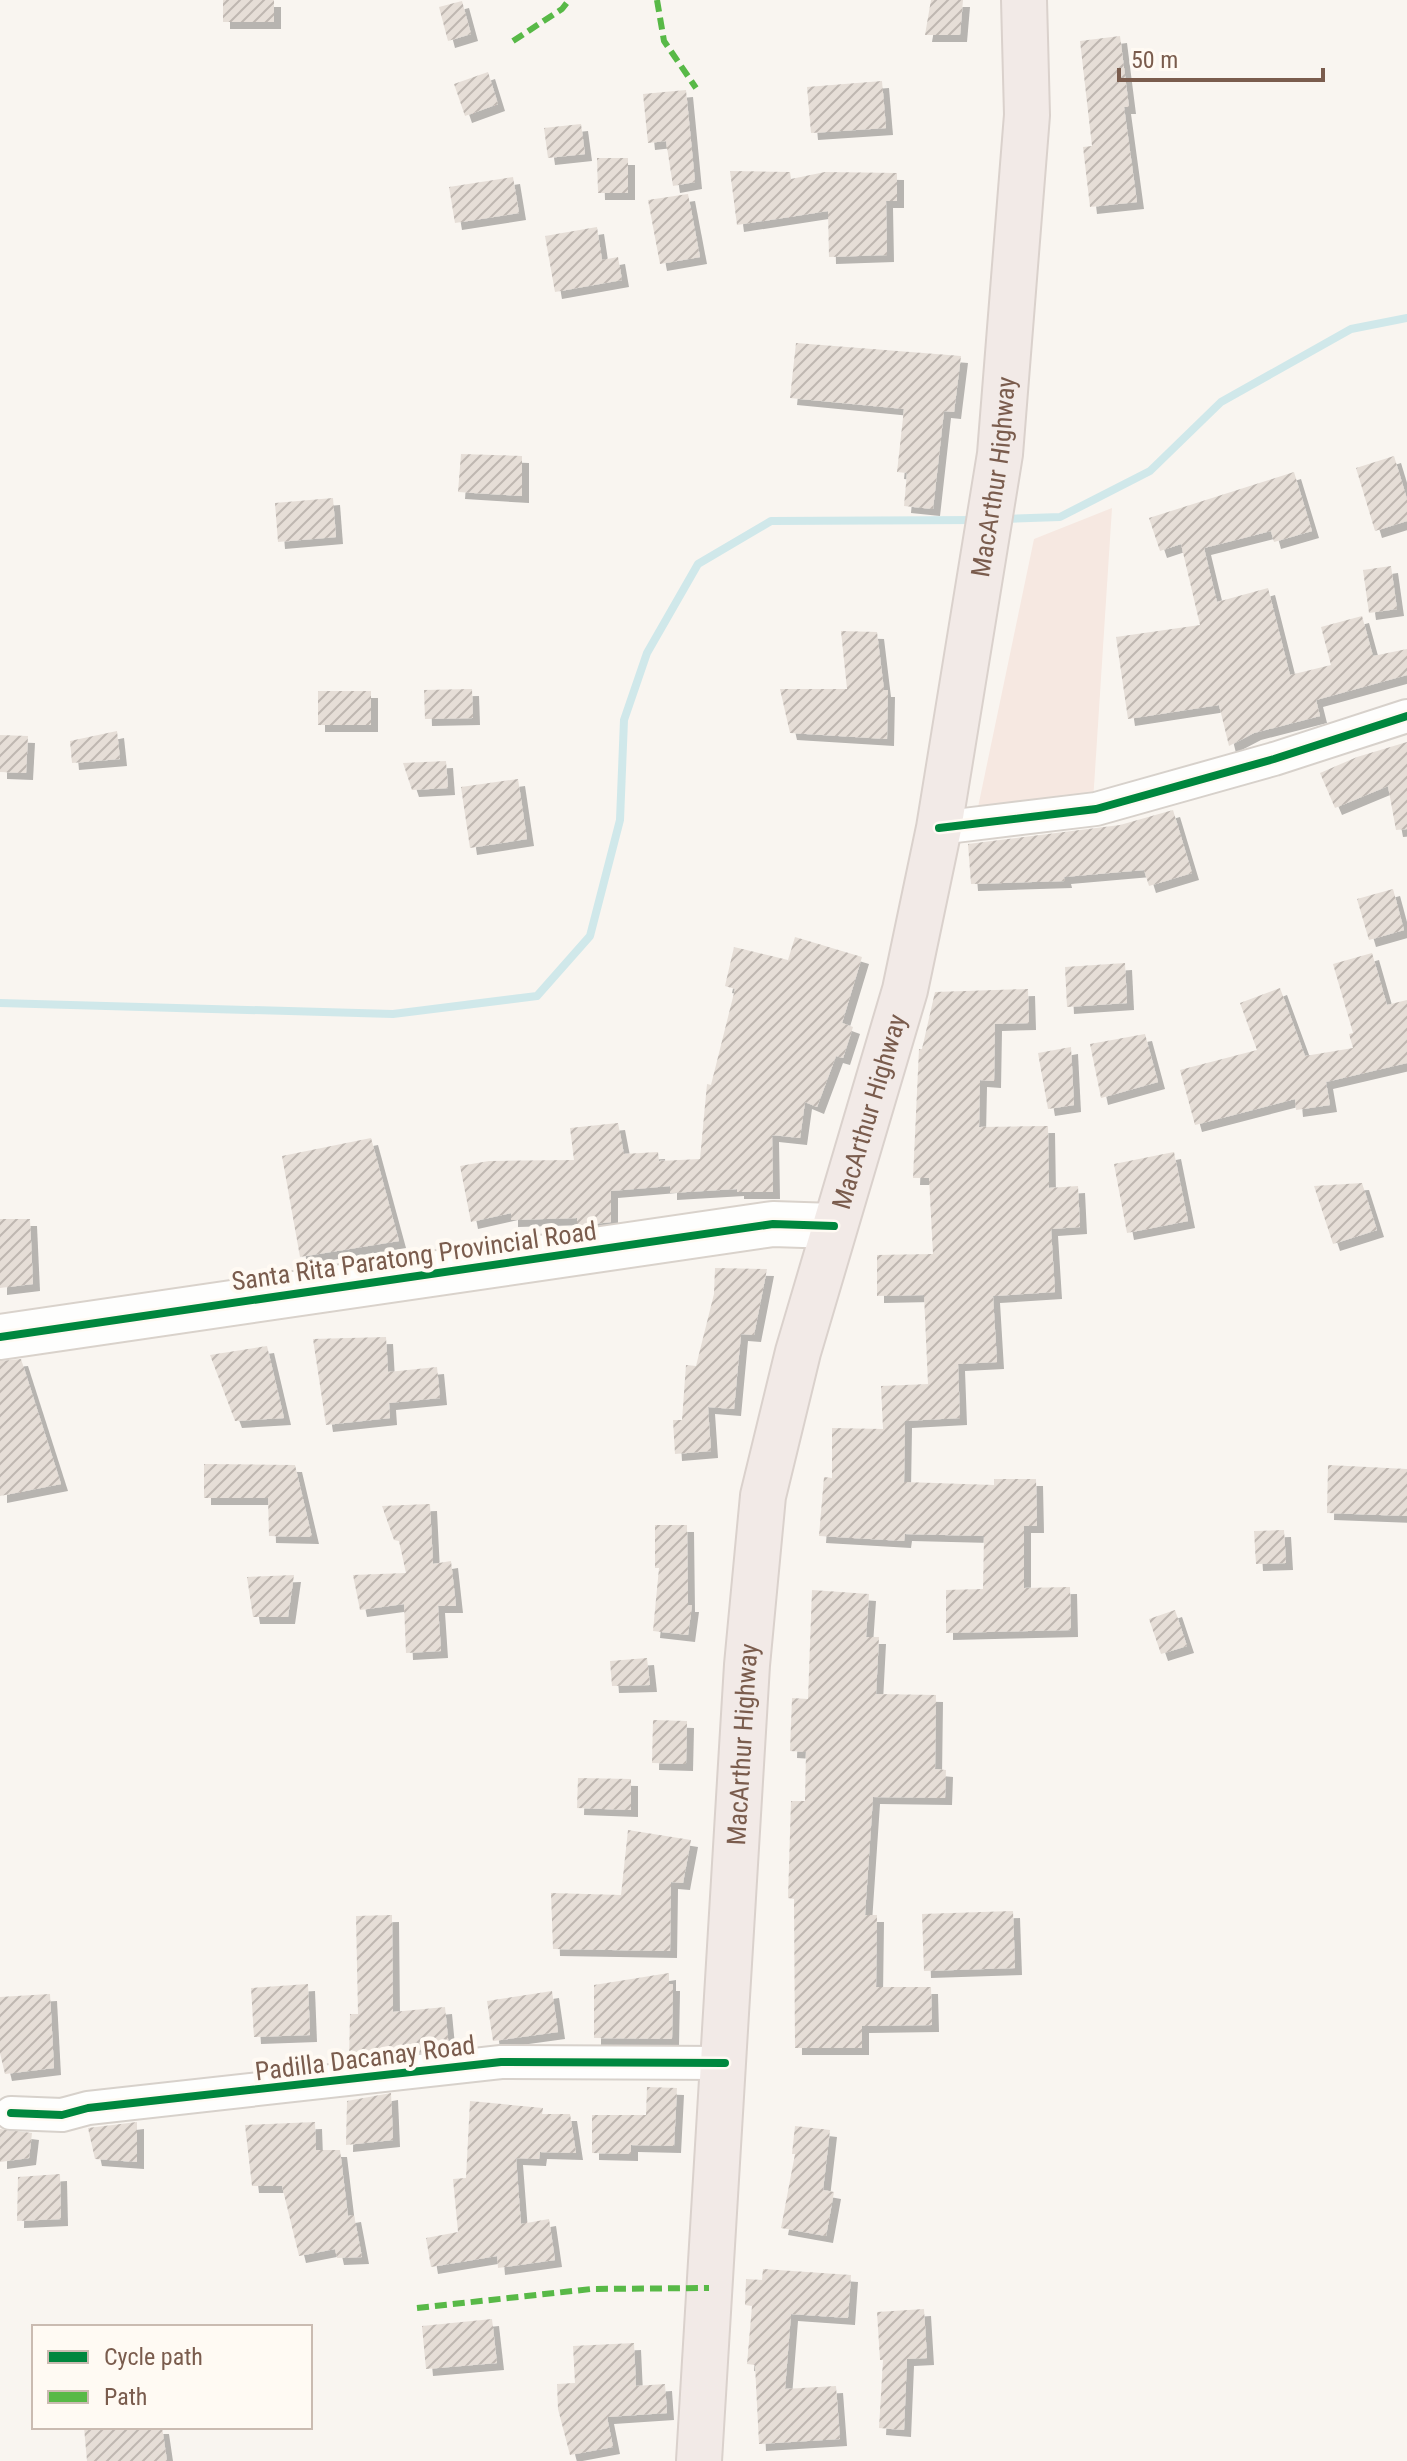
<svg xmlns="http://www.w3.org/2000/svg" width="1407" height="2461" font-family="'Roboto Condensed',sans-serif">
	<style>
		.commercial { fill: #f6e8e1 }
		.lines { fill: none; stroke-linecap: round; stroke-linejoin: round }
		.stream { stroke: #d0e8ea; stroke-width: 8 }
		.building { fill: url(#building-hatch); filter: url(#shadow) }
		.street-casing { stroke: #d7d1cb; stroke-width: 36 }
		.secondary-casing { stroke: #d9d2cb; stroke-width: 48 }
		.highway-casing { stroke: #dad1cc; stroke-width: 48 }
		.street { stroke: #fefefd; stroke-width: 32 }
		.secondary { stroke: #fefefd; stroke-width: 44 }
		.highway { stroke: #f2eae7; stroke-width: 44 }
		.quiet { stroke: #58b947; stroke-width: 6; stroke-dasharray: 12 6; stroke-linecap: butt }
		.cycleway-casing { stroke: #fffaf3; stroke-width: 13 }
		.cycleway { stroke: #00873e; stroke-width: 8 }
		.labels { text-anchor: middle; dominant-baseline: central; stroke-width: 8; stroke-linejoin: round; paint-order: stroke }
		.street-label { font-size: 26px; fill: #7a5c4d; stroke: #fffaf3 }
	</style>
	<defs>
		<pattern id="building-hatch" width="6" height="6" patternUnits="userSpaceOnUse" patternTransform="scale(2)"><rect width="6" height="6" fill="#e6ded7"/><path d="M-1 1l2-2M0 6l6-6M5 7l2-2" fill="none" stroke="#bfb7b1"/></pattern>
		<filter id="shadow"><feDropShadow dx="7" dy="7" stdDeviation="0" flood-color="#0004"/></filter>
	</defs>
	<rect width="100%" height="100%" fill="#f9f5f0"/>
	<path class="commercial" d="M1112,508L1093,802L977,812L1034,539Z"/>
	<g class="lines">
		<g class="stream">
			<path d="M1003,519L1060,517L1150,471L1221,402L1351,329L1407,318"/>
			<path d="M0,1003L393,1014L537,996L590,936L620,820L624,720L647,653L698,564L771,521L977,520"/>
		</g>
	</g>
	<g class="building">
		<rect x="223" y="0" width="51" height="22"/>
		<path d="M931,0H963L960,35H925Z"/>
		<path d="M462,1L471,34L448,41L439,7Z"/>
		<path d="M1120,36L1129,107H1124L1137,202L1090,207L1083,147L1092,146L1080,41Z"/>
		<path d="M488,72L498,104L465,116L454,84Z"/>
		<path d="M882,81L886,128L811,133L807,87Z"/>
		<path d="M686,90L695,182L673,186L666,141L648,143L643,94Z"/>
		<path d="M581,124L585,154L548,158L544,128Z"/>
		<path d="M597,158H628V193H598Z"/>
		<path d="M730,171L790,172L791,179L825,172L897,173V201H886L887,255L829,257L828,211L737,225Z"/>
		<path d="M513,177L519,213L455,223L449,187Z"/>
		<path d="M688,194L700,257L660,264L648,200Z"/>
		<path d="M597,227L602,260L618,257L622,280L555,292L545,236Z"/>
		<path d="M796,343L961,356L954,412L944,411L933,509L904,506L907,473L897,472L904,409L790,398Z"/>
		<path d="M461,454L522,456V496L458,492Z"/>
		<path d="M1394,456L1407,499V521L1375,531L1356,468Z"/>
		<path d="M1294,472L1312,531L1274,542L1271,531L1204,548L1217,602L1268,588L1290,675L1331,665L1321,627L1362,616L1373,656L1407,649V675L1316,700L1320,716L1254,733L1229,746L1219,705L1128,719L1116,637L1200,625L1181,544L1160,551L1149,518Z"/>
		<path d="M333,498L336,537L278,542L275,503Z"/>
		<path d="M1391,566L1397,609L1369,613L1363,570Z"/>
		<path d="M841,631L877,632L884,690H888L887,739L790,733L780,689H847Z"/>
		<path d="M472,689L473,718L425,719L424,690Z"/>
		<rect x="318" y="691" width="53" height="34"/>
		<path d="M117,731L120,759L72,763L70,741Z"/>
		<path d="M0,735L28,736L26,773L0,772Z"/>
		<path d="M1407,742V829L1396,830L1388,786L1335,808L1320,773L1357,757Z"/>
		<path d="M446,761L448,788L412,790L403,763Z"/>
		<path d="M518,779L527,839L470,848L461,787Z"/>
		<path d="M1173,810L1192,873L1149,886L1144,870L1064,877L1065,881L971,884L968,844L1120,825Z"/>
		<path d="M1393,889L1404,930L1369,940L1357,899Z"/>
		<path d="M795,937L862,957L842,1023L853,1027L843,1058L836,1056L817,1107L805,1102L800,1138L772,1135L773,1192H737V1189L670,1193V1186L611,1191V1222L577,1226V1218L511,1220V1213L471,1222L460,1166L489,1161L574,1160L570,1128L618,1123L624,1154L658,1152L659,1161L700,1159L707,1084L711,1085L735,989L725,986L734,947L788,960Z"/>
		<path d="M1372,953L1387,1005L1407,1000V1063L1326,1082L1330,1105L1296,1110L1295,1099L1195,1125L1180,1070L1257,1050L1240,1003L1280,988L1305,1056L1353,1048L1349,1034L1353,1033L1333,964Z"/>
		<path d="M1125,963L1127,1003L1067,1007L1065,967Z"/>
		<path d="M1028,989L1029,1023L995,1024L994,1081L980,1080L979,1127L1048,1126L1049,1188L1078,1186L1080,1227L1051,1229L1055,1292L993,1296L997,1362L958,1364L960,1418L905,1421L904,1482L994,1485V1479H1036L1037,1526H1024V1588L1070,1587L1071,1630L946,1633V1590L983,1589L984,1536L905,1534L904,1541L819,1536L824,1477L832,1478V1428L883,1429L881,1386L928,1384L924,1295L877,1296V1255L933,1254L929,1178H913L919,1049H922L935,992Z"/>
		<path d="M1145,1034L1158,1082L1101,1098L1090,1044Z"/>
		<path d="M1071,1047L1074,1105L1048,1109L1038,1053Z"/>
		<path d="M371,1138L399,1241L300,1257L282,1156Z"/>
		<path d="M1174,1152L1188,1221L1127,1233L1114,1164Z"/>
		<path d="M1362,1183L1377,1230L1333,1244L1314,1186Z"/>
		<path d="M0,1219H30L33,1284L0,1288Z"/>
		<path d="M715,1268L767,1269L754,1335L741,1334L734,1409L708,1407L711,1451L675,1454L673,1420H682L686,1365L696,1366L714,1294Z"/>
		<path d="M386,1337L388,1372L437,1367L440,1398L389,1403L390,1418L326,1425L313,1339Z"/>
		<path d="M267,1346L284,1418L235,1421L210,1355Z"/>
		<path d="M21,1359L61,1484L0,1496V1361Z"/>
		<path d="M204,1464L295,1465L312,1537L269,1536L268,1498H204Z"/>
		<path d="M1328,1465L1407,1469V1516L1327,1513Z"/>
		<path d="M430,1504L433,1564L451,1561L456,1606H438L441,1651L406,1653L404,1604L360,1610L353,1575L406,1573L399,1541L394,1540L382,1506Z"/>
		<path d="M655,1525H687L688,1605H692L688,1635L653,1631L659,1568H655Z"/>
		<path d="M1284,1530L1286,1563L1256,1564L1254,1531Z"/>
		<path d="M294,1575L288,1617H253L247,1577Z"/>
		<path d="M812,1590L869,1594L866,1637H879L876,1694L936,1695L935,1769L946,1770L945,1798L873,1797L865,1915H877L876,1987H931L932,2025L862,2026V2048H795L794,1899L788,1898L791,1801H805L806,1752L790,1751L792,1698L808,1699Z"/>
		<path d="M1175,1610L1187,1646L1161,1654L1149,1619Z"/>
		<path d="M647,1658L650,1685L612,1686L610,1661Z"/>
		<path d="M653,1720L687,1721L686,1764L652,1763Z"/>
		<path d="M578,1778L631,1779V1810L577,1808Z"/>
		<path d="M628,1830L691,1840L683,1883L671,1882L670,1951L553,1949L551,1893L621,1895Z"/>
		<path d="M1013,1911L1015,1968L924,1971L922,1914Z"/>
		<path d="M392,1915L393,2012L445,2007L449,2049L349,2060L350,2014H358L356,1916Z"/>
		<path d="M669,1973V1984H673L672,2039L594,2038V1985Z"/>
		<path d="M308,1984L310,2035L254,2037L251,1988Z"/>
		<path d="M552,1991L558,2032L493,2041L487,2001Z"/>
		<path d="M50,1994L54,2068L5,2074L0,2053V1997Z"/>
		<path d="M647,2087L677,2088L674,2146L631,2145V2154L592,2153V2115H646Z"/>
		<path d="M391,2093L393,2140L346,2145L347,2101Z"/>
		<path d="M470,2101L543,2108L542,2114H570L576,2153L540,2152L539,2159L516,2158L521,2224L549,2219L555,2260L498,2268L497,2256L431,2267L426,2238L458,2232L453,2179L466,2178Z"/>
		<path d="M137,2122V2162L95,2159L88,2128Z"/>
		<path d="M315,2122L316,2150H340L348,2216L354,2215L362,2257L337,2258L335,2249L299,2256L282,2186H252L245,2125Z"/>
		<path d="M795,2126L830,2130L823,2190L834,2192L826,2236L781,2228L795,2154H792Z"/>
		<path d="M0,2129L32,2133L29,2158L0,2162Z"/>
		<path d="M60,2174L61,2219L17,2221L18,2177Z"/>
		<path d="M763,2269L851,2275L848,2318L791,2314L785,2389L836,2386L840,2439L759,2444L755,2365L747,2364L752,2306L745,2305L746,2279L762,2280Z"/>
		<path d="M924,2309L927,2358L907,2359L904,2430L879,2428L883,2360H880L877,2312Z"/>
		<path d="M492,2319L497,2363L426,2369L422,2326Z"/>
		<path d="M634,2343L636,2386L665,2384L667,2413L607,2417L613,2447L570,2455L558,2409L557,2384L575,2383L573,2346Z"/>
		<path d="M84,2427H162L167,2461H87Z"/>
	</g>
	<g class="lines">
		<defs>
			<g id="street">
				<path d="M939,828L1096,809L1274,759L1407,716"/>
				<path d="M11,2113L62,2115L88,2108L501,2062L725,2063"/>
			</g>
			<path id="secondary" d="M0,1337L773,1224L834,1226"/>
			<g id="highway">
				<path id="s1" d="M699,2461L747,1665L763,1496L798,1352L905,990L939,828L1000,454L1027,115L1024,0"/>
			</g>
		</defs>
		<use href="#street" class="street-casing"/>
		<use href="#secondary" class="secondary-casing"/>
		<use href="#highway" class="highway-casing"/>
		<use href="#street" class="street"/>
		<use href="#secondary" class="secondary"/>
		<use href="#highway" class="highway"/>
		<g class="quiet">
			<path d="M657,0L664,41L696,88"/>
			<path d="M513,41L562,9L569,0"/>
			<path d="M417,2308L591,2289L709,2288"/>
		</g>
		<defs>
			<g id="cycleway">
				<path d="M939,828L1096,809L1274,759L1407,716"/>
				<path d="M0,1337L773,1224L834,1226"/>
				<path d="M11,2113L62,2115L88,2108L501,2062L725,2063"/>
			</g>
		</defs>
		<use href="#cycleway" class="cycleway-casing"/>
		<use href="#cycleway" class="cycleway"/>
	</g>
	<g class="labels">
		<g class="street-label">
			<text stroke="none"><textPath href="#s1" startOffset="2014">MacArthur Highway</textPath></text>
			<text stroke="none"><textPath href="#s1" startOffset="1366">MacArthur Highway</textPath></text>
			<text transform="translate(414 1256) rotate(-8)">Santa Rita Paratong Provincial Road</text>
			<text stroke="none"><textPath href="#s1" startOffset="718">MacArthur Highway</textPath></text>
			<text transform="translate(365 2058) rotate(-7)">Padilla Dacanay Road</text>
		</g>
	</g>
	<rect x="32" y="2325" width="280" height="104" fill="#fffaf3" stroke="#cabbb1" stroke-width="2"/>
	<rect x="48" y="2351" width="40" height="12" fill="#00873e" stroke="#cabbb1" stroke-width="2"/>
	<text x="104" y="2365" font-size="24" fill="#7a5c4d">Cycle path</text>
	<rect x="48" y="2391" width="40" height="12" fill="#58b947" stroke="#cabbb1" stroke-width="2"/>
	<text x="104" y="2405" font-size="24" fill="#7a5c4d">Path</text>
	<path d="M1119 68v12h204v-12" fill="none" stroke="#7a5c4d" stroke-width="4"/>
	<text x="1131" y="68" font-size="24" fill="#7a5c4d" stroke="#fffaf3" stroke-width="6" paint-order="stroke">50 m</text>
</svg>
